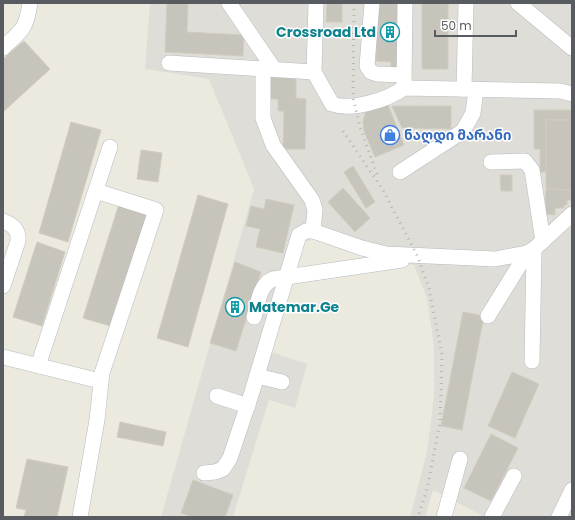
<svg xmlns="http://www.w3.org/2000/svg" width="575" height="520" font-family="Poppins,'Noto Sans Georgian',sans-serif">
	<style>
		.industrial { fill: #dfddd7 }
		.building { fill: #c7c4bc; stroke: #d1ccbd }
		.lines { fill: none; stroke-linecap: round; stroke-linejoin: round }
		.minor-casing { stroke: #b7babf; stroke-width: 16 }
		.minor { stroke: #fff; stroke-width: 15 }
		.rail { stroke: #b3b4b4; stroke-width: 3; stroke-dasharray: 1 5; stroke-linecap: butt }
		.labels { text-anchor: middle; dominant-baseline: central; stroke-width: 3; stroke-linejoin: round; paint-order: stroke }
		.culture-label { font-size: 14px; font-weight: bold; fill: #0d838f; stroke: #fff; text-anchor: end }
		.shop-label { font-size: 14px; font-weight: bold; fill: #366cbe; stroke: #fff; text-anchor: start }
	</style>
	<rect width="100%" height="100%" fill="#eceadf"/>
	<path class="industrial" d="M150,3H572V517H485L433,490L425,517H410L427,452L434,396V346L427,298L414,265L377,260L313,239L305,242L271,352L307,364L295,408L269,400L233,517H161L254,189L209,79L145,69Z"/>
	<g class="building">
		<path d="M167,3H188L187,32L244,35L243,56L165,52Z"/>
		<path d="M327,3H342V22H326Z"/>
		<path d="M378,3H403L401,68L391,67V62L376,61Z"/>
		<rect x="422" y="3" width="26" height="66"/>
		<path d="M24,41L50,69L3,112V59Z"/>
		<path d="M269,77L296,78V98L306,99L305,149H283L284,111H278V99H268Z"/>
		<path d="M381,105H388L404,145L375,157L364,131L363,121L366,111Z"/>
		<path d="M392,106H451V129L402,128Z"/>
		<path d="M534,110H572V120H546V172H540V149H534Z"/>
		<path d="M546,120H572V190L546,189Z"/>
		<path d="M71,122L101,130L68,242L39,233Z"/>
		<path d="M141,150L162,153L158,182L137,179Z"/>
		<path d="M353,166L375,202L366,208L344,172Z"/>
		<path d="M500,175H512V191H501Z"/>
		<path d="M343,188L370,218L355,232L328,202Z"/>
		<path d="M546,189L571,190V200H567V205H564V208H555V215L545,214Z"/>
		<path d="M198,195L228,204L188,347L157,338Z"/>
		<path d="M266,199L294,205L283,253L256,247L260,229L246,226L251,206L264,209Z"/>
		<path d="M119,204L149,213L114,327L83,318Z"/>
		<path d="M37,242L65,252L42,326L13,317Z"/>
		<path d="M235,262L261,272L236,351L210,343Z"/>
		<path d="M463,312L484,316L462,430L441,426Z"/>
		<path d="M512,372L539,384L515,438L488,426Z"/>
		<path d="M120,422L166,432L163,446L117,437Z"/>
		<path d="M491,434L518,448L491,501L464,488Z"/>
		<path d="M27,459L68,467L57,517H24L26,510L16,508Z"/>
		<path d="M193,480L233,495L225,517H193L181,513Z"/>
	</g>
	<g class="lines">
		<defs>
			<g id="minor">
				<path d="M229,3L274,69"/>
				<path d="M316,3L314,72L332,104C352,111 387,100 404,88L560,91L572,94"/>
				<path d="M372,3L367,66L371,72L377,74L404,75"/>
				<path d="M518,3L572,48"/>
				<path d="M3,48C22,30 26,30 30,3"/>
				<path d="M169,63L314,72"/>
				<path d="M263,69V118L273,145L312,200L315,210L313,231"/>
				<path d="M404,85L405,3"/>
				<path d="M464,89L466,3"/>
				<path d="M491,162L525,161L532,170L543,241"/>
				<path d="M400,172L463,131L473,113L476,90"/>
				<path d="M3,221C14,225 19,231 18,241L3,286"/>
				<path d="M488,316L527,253"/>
				<path d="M254,317C258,304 259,285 273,279L402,260"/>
				<path d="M3,357L100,381"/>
				<path d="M532,361L534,249"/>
				<path d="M38,366L110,147"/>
				<path d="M257,376L282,382"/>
				<path d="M217,396L248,406"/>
				<path d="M204,473L215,472L223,469L230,458L252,392L299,235L306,231H313L362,248L386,254L495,259L527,253L534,249L572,214"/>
				<path d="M80,517L97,420L102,373L156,210L96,191"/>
				<path d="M444,517L460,459"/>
				<path d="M492,517L514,476"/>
				<path d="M559,517L572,490"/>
			</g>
		</defs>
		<use href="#minor" class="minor-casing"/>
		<use href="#minor" class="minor"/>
		<g class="rail">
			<path d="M354,3L353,97L360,127L378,177"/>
			<path d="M343,131L383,190L418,257L429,289L442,355L440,423L427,489L418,517"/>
		</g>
	</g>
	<defs>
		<symbol id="building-ring" viewBox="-11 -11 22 22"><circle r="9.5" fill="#fff" stroke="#0f9aa8" stroke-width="1.5"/><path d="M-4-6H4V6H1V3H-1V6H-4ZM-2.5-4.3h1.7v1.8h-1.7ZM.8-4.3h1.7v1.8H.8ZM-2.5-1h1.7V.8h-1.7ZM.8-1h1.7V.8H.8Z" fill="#0f9aa8"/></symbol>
		<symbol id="shop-ring" viewBox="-11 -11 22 22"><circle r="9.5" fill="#fff" stroke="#3f7fe0" stroke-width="1.5"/><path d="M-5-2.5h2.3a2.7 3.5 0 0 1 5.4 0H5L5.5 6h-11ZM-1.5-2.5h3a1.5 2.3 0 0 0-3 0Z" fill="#3f7fe0"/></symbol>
	</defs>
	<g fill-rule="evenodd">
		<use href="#building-ring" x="379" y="21" width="22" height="22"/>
		<use href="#shop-ring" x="379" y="124" width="22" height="22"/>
		<use href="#building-ring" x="224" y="296" width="22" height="22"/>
	</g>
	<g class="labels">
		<g class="culture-label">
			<text x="376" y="32">Crossroad Ltd</text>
			<text x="249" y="307" text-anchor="start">Matemar.Ge</text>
		</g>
		<g class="shop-label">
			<text x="404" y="135">ნაღდი მარანი</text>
		</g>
	</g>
	<rect width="575" height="520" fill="none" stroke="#585c61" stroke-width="8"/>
	<path d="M435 30v6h81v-6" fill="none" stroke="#585c61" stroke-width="2"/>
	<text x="441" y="30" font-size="12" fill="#585c61" stroke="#ffffff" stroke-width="3" paint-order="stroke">50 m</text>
</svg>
